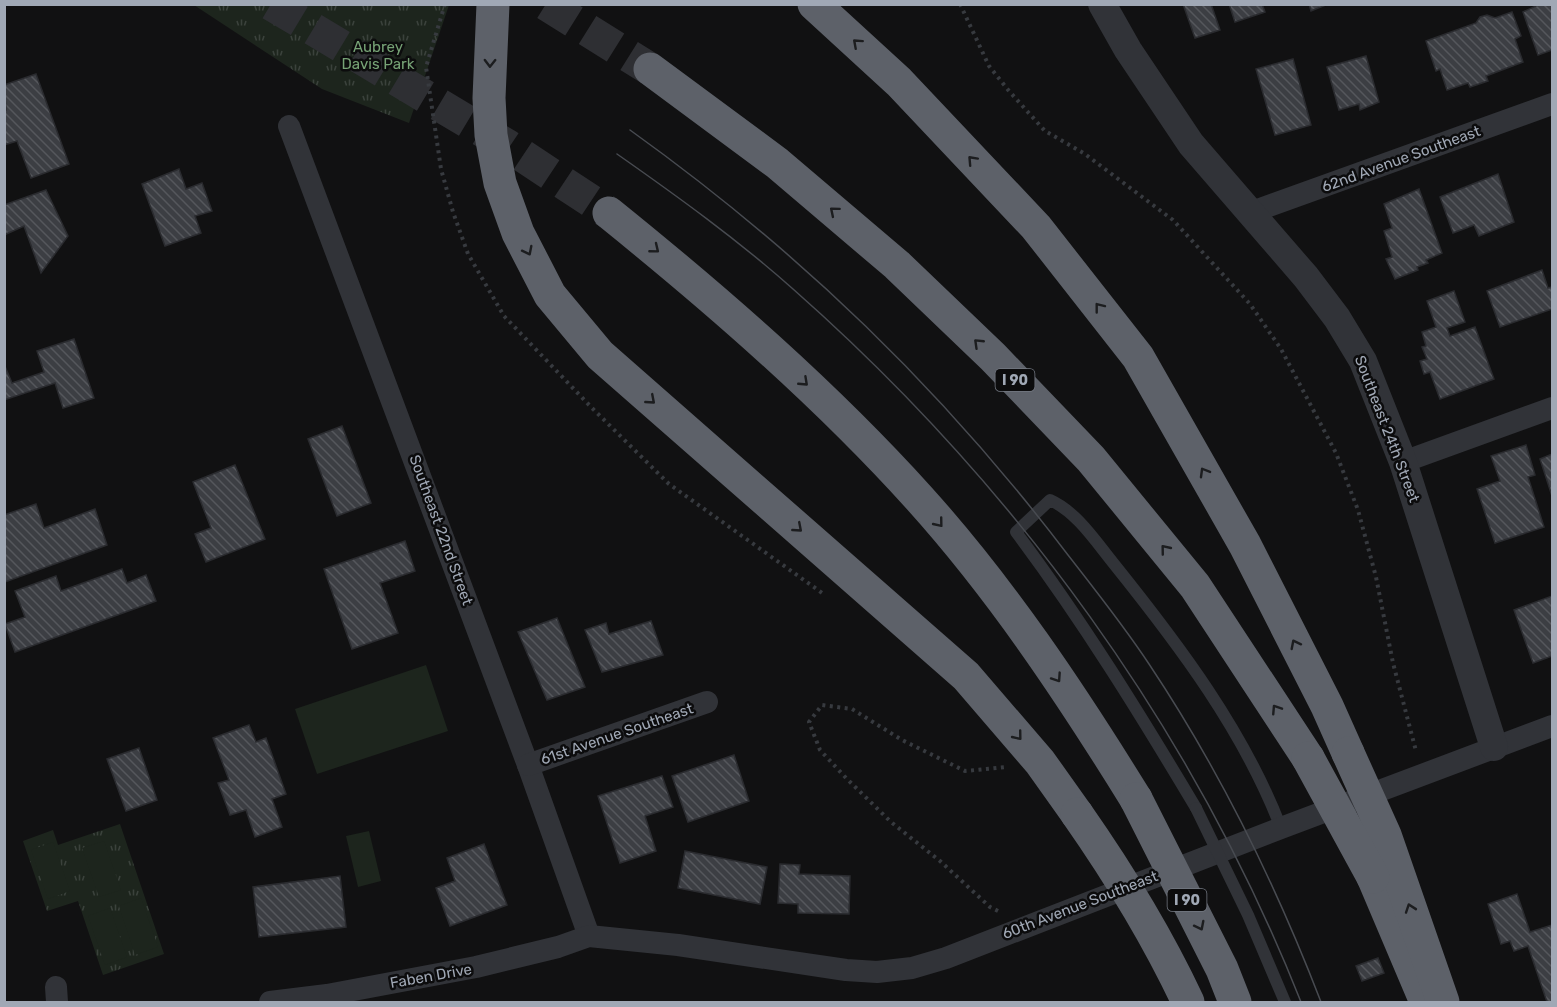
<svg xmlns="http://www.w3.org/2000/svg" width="1557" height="1007" font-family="Rubik,sans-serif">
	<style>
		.park { fill: url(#park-tufts) }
		.garden { fill: #1d251d }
		.building { fill: url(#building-back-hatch); stroke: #2a2b2f; stroke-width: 1.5 }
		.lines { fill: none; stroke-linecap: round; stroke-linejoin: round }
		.motorway-tunnel { stroke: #2e2f33; stroke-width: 33; stroke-dasharray: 33 16; stroke-linecap: butt }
		.path { stroke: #373a3f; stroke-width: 4; stroke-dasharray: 3 4.5; stroke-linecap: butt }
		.service { stroke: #313338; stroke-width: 12 }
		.minor { stroke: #313338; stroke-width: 22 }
		.tertiary { stroke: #313338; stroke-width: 28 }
		.motorway { stroke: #5d6169; stroke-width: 33 }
		.tram { stroke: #484b51; stroke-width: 1.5 }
		.service-bridge { stroke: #313338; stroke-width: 12 }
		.motorway-bridge { stroke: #5d6169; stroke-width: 33 }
		.oneway { stroke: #1c1d1f }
		.labels { text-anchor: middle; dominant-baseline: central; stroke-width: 5; stroke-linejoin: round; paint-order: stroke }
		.shield { fill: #0c0c0d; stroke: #747983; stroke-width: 1.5 }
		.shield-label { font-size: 14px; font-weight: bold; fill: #a0a8b5 }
		.park-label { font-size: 15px; fill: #76a275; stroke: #0c0c0d }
		.street-label { font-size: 15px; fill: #a0a8b5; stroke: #0c0c0d }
	</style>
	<defs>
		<pattern id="park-tufts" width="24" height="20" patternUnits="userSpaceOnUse" patternTransform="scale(1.5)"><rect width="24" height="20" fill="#1d251d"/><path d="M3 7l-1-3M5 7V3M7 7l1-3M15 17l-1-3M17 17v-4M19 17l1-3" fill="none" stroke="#3b423c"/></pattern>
		<pattern id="building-back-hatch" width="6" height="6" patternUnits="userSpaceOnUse" patternTransform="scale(1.5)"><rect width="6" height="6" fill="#3c3e43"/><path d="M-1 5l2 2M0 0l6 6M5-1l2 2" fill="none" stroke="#55575c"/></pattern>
	</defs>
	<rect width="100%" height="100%" fill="#111112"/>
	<g class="park">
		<path d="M194,5H449L409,123L322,89Z"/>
		<path d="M120,824L164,954L103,975L78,901L47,911L23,841L53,830L58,845Z"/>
	</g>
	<g class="garden">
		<path d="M426,665L448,731L317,774L295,709Z"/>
		<path d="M369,831L381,881L358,887L346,836Z"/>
		<path d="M104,841L121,890L99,897L82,848Z"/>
		<path d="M53,842L70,891L48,899L31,850Z"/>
		<path d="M141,898L158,947L135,955L119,906Z"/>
		<path d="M110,908L127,957L105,965L88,916Z"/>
	</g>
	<g class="building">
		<path d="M1183,4H1211L1220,30L1195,38Z"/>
		<path d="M1229,4H1262L1265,12L1235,22Z"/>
		<path d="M1309,4H1328L1311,11Z"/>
		<path d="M1540,4H1552V50L1538,55L1523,12Z"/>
		<path d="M1512,12L1521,36L1515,39L1523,62L1486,76L1488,81L1470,87L1468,83L1447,90L1440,69L1436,71L1426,41L1476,23L1480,17L1487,15L1495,18Z"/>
		<path d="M1366,56L1379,102L1360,110L1359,104L1339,110L1327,67Z"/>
		<path d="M1293,59L1311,125L1275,135L1256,69Z"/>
		<path d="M36,74L69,164L31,178L17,141L4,145V111L6,110L4,85Z"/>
		<path d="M179,169L186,189L202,183L212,211L195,216L201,233L165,246L142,184Z"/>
		<path d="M1498,174L1514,222L1479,236L1474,225L1453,233L1440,197Z"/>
		<path d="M1419,189L1442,253L1426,260L1428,263L1417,267L1418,270L1395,279L1386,259L1392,257L1384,231L1392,228L1384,204Z"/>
		<path d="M46,190L68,236L41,273L24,226L4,235V205Z"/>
		<path d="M1542,270L1548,288L1552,287V309L1500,327L1487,291Z"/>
		<path d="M1454,291L1465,322L1447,328L1450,336L1475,327L1494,379L1440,399L1430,372L1424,374L1420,361L1427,359L1422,347L1426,346L1422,332L1436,327L1427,301Z"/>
		<path d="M74,339L94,398L63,408L55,383L4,400V364L12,383L44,372L37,351Z"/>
		<path d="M342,426L371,503L337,516L308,439Z"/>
		<path d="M1526,445L1535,475L1528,477L1544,527L1495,543L1477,489L1500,481L1491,456Z"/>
		<path d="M1552,454V496L1540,459Z"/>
		<path d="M235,465L265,539L206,562L195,534L211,528L193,482Z"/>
		<path d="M36,504L44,528L95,509L107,545L5,582L4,515Z"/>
		<path d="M405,541L415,571L380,583L398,633L352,649L324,569Z"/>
		<path d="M122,569L127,583L146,575L156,601L15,652L5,624L25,617L15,591L56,576L61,591Z"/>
		<path d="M1552,596V656L1533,663L1514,610Z"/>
		<path d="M557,618L585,687L547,700L518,632Z"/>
		<path d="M651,621L663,655L602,672L585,630L606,623L609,634Z"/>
		<path d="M249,725L256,742L266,738L286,794L272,799L282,827L255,837L246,810L230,815L218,783L229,780L213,738Z"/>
		<path d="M139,748L157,800L126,811L107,759Z"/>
		<path d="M734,755L749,801L688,822L672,776Z"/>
		<path d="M662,776L673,807L645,816L656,851L620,863L598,796Z"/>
		<path d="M484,844L507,905L450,926L436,888L455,881L447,858Z"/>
		<path d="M685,851L767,867L760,904L678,888Z"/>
		<path d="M780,864L800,865L799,874L850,876L849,914L798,913V904L778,903Z"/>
		<path d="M340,876L346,927L259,937L253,887Z"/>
		<path d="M1517,894L1530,932L1552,925V1001L1549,1002H1547L1528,946L1514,951L1510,941L1501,944L1488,904Z"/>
		<path d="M1378,958L1384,973L1362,981L1356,966Z"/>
	</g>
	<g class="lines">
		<g class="motorway-tunnel">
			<path d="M271,4L508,146L609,213"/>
			<path d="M546,4L650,69"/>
		</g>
		<g class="path">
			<path d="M445,4L426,67L441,169L453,212L468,254L504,316L592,408L669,484L825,595"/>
			<path d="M960,4L989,66L1009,91L1045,131L1085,154L1173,220L1250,304L1281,349L1336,453L1358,510L1376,577L1393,663L1416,751"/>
			<path d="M998,911L990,907L940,861L891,822L846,778L820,750L809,722L822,705L852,709L902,740L965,771L1006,767"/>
		</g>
		<path class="service" d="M1196,808C1140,714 1082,620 1016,532L1050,500C1077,512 1096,542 1114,564C1179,645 1244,731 1281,828"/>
		<g class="minor">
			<path d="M289,126L528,765L589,936"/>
			<path d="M1249,213L1552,104"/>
			<path d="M1403,462L1552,408"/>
			<path d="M528,765L707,702"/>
			<path d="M56,987L57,1002"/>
			<path d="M270,1002L327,995L476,967L558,947L589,936L678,945L846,970L877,972L912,968L946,958L1281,828L1552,726"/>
		</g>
		<path class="tertiary" d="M1102,4L1128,50L1191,144L1306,277L1337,318L1363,361L1403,462L1494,747"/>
		<g class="motorway">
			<path d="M493,4L489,98L491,135L500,183L518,233L550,295L600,355L966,676L1040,762L1077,814"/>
			<path d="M814,4L899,82L1036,227L1138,357L1245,545L1327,706L1348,753"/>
			<path d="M650,69L777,163L897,265L993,357L1091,459L1195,586L1308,758"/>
			<path d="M609,213C718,301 825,394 919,498C1002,590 1071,694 1136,799"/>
			<path d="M1373,877L1426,1002"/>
		</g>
		<g class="tram">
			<path d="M630,130C800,252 942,389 1068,555C1096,591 1124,626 1149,664C1219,769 1276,885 1321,1002"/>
			<path d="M617,154C677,196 738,240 793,289C1015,485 1192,727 1301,1002"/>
		</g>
		<path class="service-bridge" d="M1196,808L1248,915L1285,1002"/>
		<g class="motorway-bridge">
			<path d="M1348,753L1385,835L1443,1002"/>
			<path d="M1308,758L1373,877"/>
			<path d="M1136,799L1222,969L1235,1002"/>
			<path d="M1077,814C1119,874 1157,936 1188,1002"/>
		</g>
	</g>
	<defs><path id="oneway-chevron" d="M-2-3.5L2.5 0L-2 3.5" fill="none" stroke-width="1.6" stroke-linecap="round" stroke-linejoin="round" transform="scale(1.5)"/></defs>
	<g class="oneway">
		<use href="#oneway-chevron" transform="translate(857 43) rotate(-138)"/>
		<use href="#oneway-chevron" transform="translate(490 63) rotate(91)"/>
		<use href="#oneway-chevron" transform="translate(972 160) rotate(-133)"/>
		<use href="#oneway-chevron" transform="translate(834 211) rotate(-140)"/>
		<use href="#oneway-chevron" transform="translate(655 249) rotate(39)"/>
		<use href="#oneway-chevron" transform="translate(528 251) rotate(63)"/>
		<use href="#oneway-chevron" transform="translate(1099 307) rotate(-128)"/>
		<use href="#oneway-chevron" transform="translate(978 343) rotate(-136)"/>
		<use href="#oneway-chevron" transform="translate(804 382) rotate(43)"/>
		<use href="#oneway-chevron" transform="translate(651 400) rotate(41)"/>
		<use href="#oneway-chevron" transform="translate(1204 472) rotate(-120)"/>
		<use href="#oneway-chevron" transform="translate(939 523) rotate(51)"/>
		<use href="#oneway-chevron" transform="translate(798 528) rotate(41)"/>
		<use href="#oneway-chevron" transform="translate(1165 549) rotate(-129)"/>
		<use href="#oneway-chevron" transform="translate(1295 644) rotate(-117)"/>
		<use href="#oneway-chevron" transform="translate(1057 678) rotate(56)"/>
		<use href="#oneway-chevron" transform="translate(1276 709) rotate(-123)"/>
		<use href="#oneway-chevron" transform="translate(1018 736) rotate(51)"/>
		<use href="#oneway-chevron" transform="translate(1410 908) rotate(-109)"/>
		<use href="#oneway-chevron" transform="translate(1200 926) rotate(63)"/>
	</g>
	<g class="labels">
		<g class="shield">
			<rect x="995.5" y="369" width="39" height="22" rx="4.5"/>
			<rect x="1167.5" y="889" width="39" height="22" rx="4.5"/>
		</g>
		<g class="shield-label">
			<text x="1015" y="380">I 90</text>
			<text x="1187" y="900">I 90</text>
		</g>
		<g class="park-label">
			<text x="378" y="47">Aubrey<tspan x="378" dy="17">Davis Park</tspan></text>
		</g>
		<g class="street-label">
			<text transform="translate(1401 159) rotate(-20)">62nd Avenue Southeast</text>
			<text transform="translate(1387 429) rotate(69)">Southeast 24th Street</text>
			<text transform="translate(441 530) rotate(70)">Southeast 22nd Street</text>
			<text transform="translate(617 734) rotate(-19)">61st Avenue Southeast</text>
			<text transform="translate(1080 905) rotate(-21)">60th Avenue Southeast</text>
			<text transform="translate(431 976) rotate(-10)">Faben Drive</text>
		</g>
	</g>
	<rect width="1557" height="1007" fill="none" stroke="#a0a8b5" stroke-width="12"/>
</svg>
